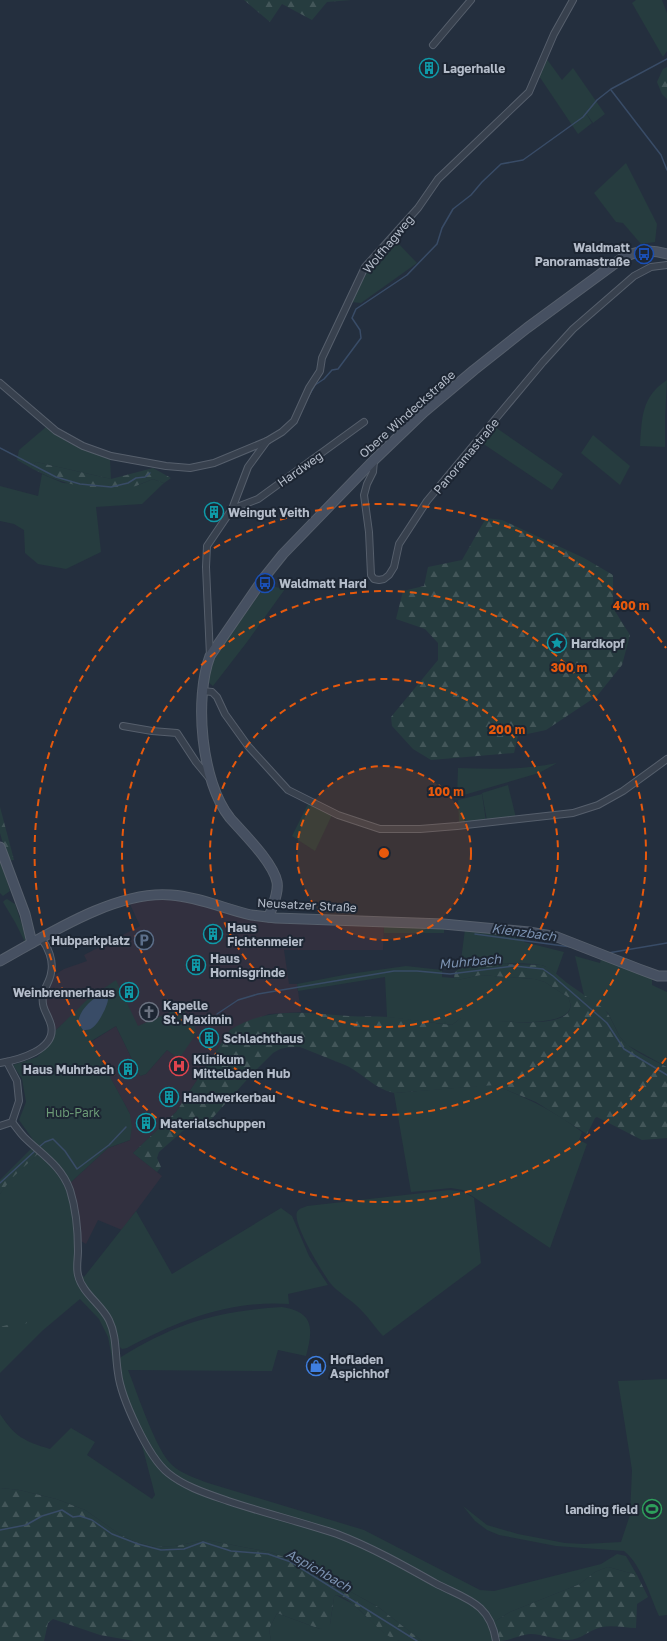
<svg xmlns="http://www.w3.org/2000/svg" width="667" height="1641" font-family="'Golos Text',sans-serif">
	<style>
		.medical { fill: #32303f }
		.green { fill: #263c3f }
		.forest { fill: url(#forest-firs) }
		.water { fill: #394c67 }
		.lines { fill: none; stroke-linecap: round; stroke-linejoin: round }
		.stream { stroke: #394c67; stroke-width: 1.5 }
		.street-casing { stroke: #565f6c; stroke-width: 8 }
		.secondary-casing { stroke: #565f6c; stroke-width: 11 }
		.street { stroke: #38414e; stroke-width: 6 }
		.secondary { stroke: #465061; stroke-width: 9 }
		.ring { fill: none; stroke: #e8590c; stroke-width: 2; stroke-dasharray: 7 5 }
		.labels { text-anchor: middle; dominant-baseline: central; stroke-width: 4; stroke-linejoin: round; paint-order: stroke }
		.poi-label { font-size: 12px; font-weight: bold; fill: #b4bcc9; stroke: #1d2633; text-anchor: start }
		.street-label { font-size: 12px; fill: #b4bcc9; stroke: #1d2633 }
		.park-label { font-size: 12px; fill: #6b9a76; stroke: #1d2633 }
		.water-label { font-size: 13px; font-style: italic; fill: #7c92b1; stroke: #1d2633 }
		.centre { fill: #e8590c; stroke: #1d2633; stroke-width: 2 }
		.ring-label { font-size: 12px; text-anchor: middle; font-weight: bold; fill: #e8590c; stroke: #1d2633; stroke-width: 4; stroke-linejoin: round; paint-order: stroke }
	</style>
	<defs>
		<pattern id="forest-firs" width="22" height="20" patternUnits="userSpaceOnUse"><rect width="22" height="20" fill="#263c3f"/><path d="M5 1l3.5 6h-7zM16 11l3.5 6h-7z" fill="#435659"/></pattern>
	</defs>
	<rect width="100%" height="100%" fill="#242f3e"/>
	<path class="medical" d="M163,898L188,900L249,917L384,923L383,950H284L289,984H297L301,1012L269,1014L230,1030L176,1112L133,1153L162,1176L122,1230L98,1220L86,1244L79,1240L70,1183L108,1148L130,1140V1114L91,1042L116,1026L140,1076L146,1074L167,1050L180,1059L182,1007L139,1027L68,1019L56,1030L44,1007L43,997L53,976L64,969L87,961L84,955L140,926L129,902Z"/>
	<g class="green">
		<path d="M636,0H662L667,13V51L663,57L632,3Z"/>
		<path d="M546,58L562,80L573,68L605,114L593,123L584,110L592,123L578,134L539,76Z"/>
		<path d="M626,163L657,224L655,242L641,244L623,223L616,222L594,193Z"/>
		<path d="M394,239L417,263L361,303L351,302L374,260Z"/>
		<path d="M667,380L665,418V447L640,446C642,418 641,397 667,380Z"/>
		<path d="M46,427L69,443L110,458L111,479L36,462L31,468L17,460L19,450Z"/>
		<path d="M495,427L563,474L552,490L482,443Z"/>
		<path d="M593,435L630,466L620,485L581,453Z"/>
		<path d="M42,474L63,483L136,486L153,479L164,483L142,504L96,507L101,552L66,569L38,564L25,553L24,530L14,524L0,521V486L38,496Z"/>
		<path d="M266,585L285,589L247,642L213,686L208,682L211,664L215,656Z"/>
		<path d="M557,763L539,773L457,797L458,768C492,769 524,770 557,763Z"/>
		<path d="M508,785L516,818L487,821L482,793Z"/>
		<path d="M482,794L486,821L459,823L458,800Z"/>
		<path d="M308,804L332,815L315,851L292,836Z"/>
		<path d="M0,857L10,891L3,896L0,893Z"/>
		<path d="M7,899L15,904L26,937L25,942L15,922L3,902L5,900Z"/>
		<path d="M384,923L444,927V933H384Z"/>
		<path d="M465,929L524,934V942L564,952L556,974C551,970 547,966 540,965C516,961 484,965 460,968Z"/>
		<path d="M575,956L600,963L601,959L652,978V985L667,992V1067L627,1045L620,1037L608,1013L584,995Z"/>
		<path d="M406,966L442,970V977L454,978L457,980L481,975L535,979L545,982L568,997C588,1035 477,1019 461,1018L452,1025L387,1017L385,977L298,991L297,984L349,974Z"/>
		<path d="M116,980L138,1026L182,1007L195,1028L196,1034L179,1059L167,1050L146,1074L140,1076L116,1026L91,1041L130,1114L132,1127L130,1140L108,1148L70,1183L55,1162L36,1144L19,1120L26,1102L22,1079L13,1065L37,1057L49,1045L56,1030L87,1000Z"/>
		<path d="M489,1085H495C527,1098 555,1111 582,1132L579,1140L587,1144L550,1248L463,1190L451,1188L411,1192L394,1093Z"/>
		<path d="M40,1152C63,1176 76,1203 75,1237C75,1245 73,1263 76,1270C83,1287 98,1302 106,1319C115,1337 114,1359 116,1379L108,1337L99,1319L80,1299L42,1331L0,1373V1194L10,1179Z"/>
		<path d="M449,1190L464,1192L474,1198L481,1263L383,1336C374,1326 366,1314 357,1306C348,1298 338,1292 331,1284C323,1274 292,1223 297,1212C299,1208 303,1208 307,1206Z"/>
		<path d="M281,1208L292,1216L309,1256L328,1285L288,1294L289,1304C230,1300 179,1320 127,1348L122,1349L120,1347L114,1329L88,1290L80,1274L84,1277L136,1211L172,1274Z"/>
		<path d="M282,1307C315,1312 313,1330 306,1356L278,1350L272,1371L128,1370C137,1392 156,1451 172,1465C182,1474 195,1478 208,1483L364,1530L480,1590L494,1591L601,1564L617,1554L626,1556L637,1575L608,1567L595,1572L580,1584L510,1612L494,1622L489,1613L474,1600L380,1551L197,1487L180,1478L160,1462L138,1423L129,1406L121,1377L119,1360L121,1357C176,1323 217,1311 282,1307Z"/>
		<path d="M667,1379V1615L659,1616C650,1596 641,1564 624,1551L556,1546L499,1535L487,1530L475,1521L463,1506L487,1525L518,1534L565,1543L584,1544L621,1542L630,1515L632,1470L618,1381Z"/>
		<path d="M0,1414C15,1437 24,1441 50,1449L71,1428L95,1442L87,1455L152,1499L155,1495L139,1434L170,1477L261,1515L326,1533L363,1547L475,1605C485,1618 490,1625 493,1641H422L378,1607L295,1561L270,1552L206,1540L175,1546L155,1547L135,1542L119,1534L85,1510L56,1499L19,1490L0,1488Z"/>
		<path d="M336,1595L353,1604L382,1631L399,1641H271L269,1629L277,1613L320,1629L330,1624L334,1597Z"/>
	</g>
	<g class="forest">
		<path d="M244,0H351L327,2L312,20L282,4L270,22Z"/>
		<path d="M667,67V99L662,94L657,82L663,69Z"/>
		<path d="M36,462L111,479L153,468L171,478L164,483L153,479C147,481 141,484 136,486C100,494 62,485 31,468Z"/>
		<path d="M486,518L502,520L584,558L613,575V608L630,635L622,665L597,696L546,730L518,736L514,753L431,760L413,749L392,726L391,717L438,660V643L425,629L396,619L403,591L424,586L428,567L462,560Z"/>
		<path d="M0,807L14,860L8,861L0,833Z"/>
		<path d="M493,964L541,965L549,968L567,983L603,1008C611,1016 614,1027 620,1037C630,1051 652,1059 667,1067V1138L642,1140L597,1117L595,1118L587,1134L536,1102L495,1085L394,1093C374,1089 363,1073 345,1065L300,1047H289L280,1049L273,1053L253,1073L207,1124L203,1125L198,1120L193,1122L159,1152L157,1158L161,1167L157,1172L133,1153L176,1112L230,1030C268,1006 307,1013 349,1016C362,1017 375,1016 388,1017C410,1019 431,1023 452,1025L461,1018L465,1017C481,1019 588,1036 568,997L545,982L535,979L481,975L457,980L454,978L455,972L460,968Z"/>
		<path d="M33,1147L40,1152L11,1179L0,1194V1180Z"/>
		<path d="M25,1320L27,1323L0,1334V1327Z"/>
		<path d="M0,1488L19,1490L56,1499L85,1510L119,1534L135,1542L155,1547L175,1546L206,1540L270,1552L295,1561L378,1607L422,1641C415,1641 407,1641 400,1641C377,1636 358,1599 336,1595L334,1597L330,1624L328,1628L320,1629L277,1613L269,1629L271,1641H134L100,1635L53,1619L48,1623L44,1641H0Z"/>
		<path d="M608,1567L637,1575L648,1597L637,1604L636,1628C626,1628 613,1625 602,1627C590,1629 581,1640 568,1640C555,1640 543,1634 531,1634C518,1635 510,1641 498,1641L494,1622L510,1612L580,1584L595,1572Z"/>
	</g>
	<path class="water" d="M101,995L108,998C109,1004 98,1025 92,1028C90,1030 86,1030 83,1030L78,1023C79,1011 91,999 101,995Z"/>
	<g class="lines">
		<g class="stream">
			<path d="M611,90L661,155L667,170"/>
			<path d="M308,397L315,385L324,379L332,370L338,369L361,338L360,330L352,318L356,309L407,275L437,244L442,228L453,209L471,195L482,182L501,164L523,160L583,117L597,100L611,89L667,59"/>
			<path d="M0,448L56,477L80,484L111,487L128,483L136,478L145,477L150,473"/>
			<path d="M475,934L571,947"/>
			<path d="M608,953L667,943"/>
			<path d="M217,1014L238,1000L258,994L394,971H417L450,974L514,966L543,969L553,976L607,1023L624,1049L667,1075"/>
			<path d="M39,1147L45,1142L53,1139L65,1151L77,1169L109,1145L126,1127"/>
			<path d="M0,1183L36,1150"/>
			<path d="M0,1530L26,1525L42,1516L62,1510L73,1517L80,1516L92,1520L112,1534L138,1544L161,1550L184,1549L203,1542L231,1551L268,1554L291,1562L417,1641"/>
		</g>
		<defs>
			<g id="street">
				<path d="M433,45L471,0"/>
				<path d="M0,383L56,431L83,446L111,456L166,466L190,468L214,463L267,441"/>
				<path d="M374,461L373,472L367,484L364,495L369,532L371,575L374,579L379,580L384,579L389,575L394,567L399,544L427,501L543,362L573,329L634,276L651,267L667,265"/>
				<path d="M232,509L258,499L364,422"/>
				<path d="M210,656L206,567L207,546L232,509L248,467L267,441L282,432L294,421L309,388L320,371L322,358L365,267L418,208L438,179L529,92L554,34L573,0"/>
				<path d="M203,691L212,692L217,697L225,714L248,746L288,790L338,815L380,829H420L457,826L573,813L598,805L623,791L667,759"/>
				<path d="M123,726L152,731L177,733L196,762L210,779"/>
				<path d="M7,1062L17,1081L19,1101L12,1122"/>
				<path d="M0,1063C18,1060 57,1050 51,1025C48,1014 41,1008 43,996C44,988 50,981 51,973C54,961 48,947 41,938"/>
				<path d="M12,1122C16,1127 20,1133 24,1137C41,1154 61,1165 70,1190C76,1209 78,1231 78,1251C78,1259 76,1267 78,1275C82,1293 101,1304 109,1320C117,1336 115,1355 118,1373C121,1398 148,1457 168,1473C185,1487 208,1494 228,1501C264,1513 301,1522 337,1534C371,1547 403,1565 435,1583C465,1599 490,1602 496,1641"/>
				<path d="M0,1126L12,1122"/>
			</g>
			<g id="secondary">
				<path d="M0,847L25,914L32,943"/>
				<path d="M269,917C272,906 279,893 277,882C273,862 243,833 230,818C201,782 194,698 210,656L263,579L283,554L374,460L424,412L474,370L527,328L621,259C637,250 650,249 667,254"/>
				<path d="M0,961C47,935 116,890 171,895C199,897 225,909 251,915C259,916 267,917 276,918L443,924L529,932L557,937L639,969L658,976H667"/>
			</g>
		</defs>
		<use href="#street" class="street-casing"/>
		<use href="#secondary" class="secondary-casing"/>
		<use href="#street" class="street"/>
		<use href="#secondary" class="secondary"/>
	</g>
	<circle cx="384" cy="853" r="87" fill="#e8590c" fill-opacity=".12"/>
	<g class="ring">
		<circle cx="384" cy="853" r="87"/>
		<circle cx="384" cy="853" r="174"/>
		<circle cx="384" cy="853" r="262"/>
		<path d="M666 1058A349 349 0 1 1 666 648"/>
	</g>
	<defs>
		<symbol id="building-ring" viewBox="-11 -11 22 22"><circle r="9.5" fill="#1d2633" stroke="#0f9aa8" stroke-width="1.5"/><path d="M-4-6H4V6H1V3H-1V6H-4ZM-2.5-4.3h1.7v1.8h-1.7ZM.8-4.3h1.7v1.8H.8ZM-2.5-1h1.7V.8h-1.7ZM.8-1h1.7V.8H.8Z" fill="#0f9aa8"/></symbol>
		<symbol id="bus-ring" viewBox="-11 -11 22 22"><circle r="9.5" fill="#1d2633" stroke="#1a4fb4" stroke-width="1.5"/><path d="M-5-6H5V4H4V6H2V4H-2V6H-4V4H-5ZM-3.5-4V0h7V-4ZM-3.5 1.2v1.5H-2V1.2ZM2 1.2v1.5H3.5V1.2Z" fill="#1a4fb4"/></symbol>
		<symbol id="sight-ring" viewBox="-11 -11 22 22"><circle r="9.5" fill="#1d2633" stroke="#0f9aa8" stroke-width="1.5"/><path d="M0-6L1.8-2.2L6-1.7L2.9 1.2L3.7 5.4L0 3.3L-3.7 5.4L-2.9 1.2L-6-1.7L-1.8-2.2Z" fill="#0f9aa8"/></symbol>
		<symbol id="parking-ring" viewBox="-11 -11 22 22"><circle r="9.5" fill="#1d2633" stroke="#5c6f8a" stroke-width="1.5"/><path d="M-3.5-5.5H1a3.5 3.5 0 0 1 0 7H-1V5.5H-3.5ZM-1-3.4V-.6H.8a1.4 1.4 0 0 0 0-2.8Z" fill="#5c6f8a"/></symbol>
		<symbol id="church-ring" viewBox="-11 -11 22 22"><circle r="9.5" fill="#1d2633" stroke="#6b7280" stroke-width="1.5"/><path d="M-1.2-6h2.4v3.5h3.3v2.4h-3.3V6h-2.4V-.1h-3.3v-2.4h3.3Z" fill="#6b7280"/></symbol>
		<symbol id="hospital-ring" viewBox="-11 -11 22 22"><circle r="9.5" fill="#1d2633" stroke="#e0444e" stroke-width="1.5"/><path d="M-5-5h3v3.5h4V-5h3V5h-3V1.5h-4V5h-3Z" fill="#e0444e"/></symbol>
		<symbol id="shop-ring" viewBox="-11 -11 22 22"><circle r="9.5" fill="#1d2633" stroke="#3f7fe0" stroke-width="1.5"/><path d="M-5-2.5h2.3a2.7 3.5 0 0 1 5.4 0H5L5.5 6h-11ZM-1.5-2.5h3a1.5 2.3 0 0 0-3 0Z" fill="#3f7fe0"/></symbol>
		<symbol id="stadium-ring" viewBox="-11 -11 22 22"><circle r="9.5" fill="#1d2633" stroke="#2e9e5b" stroke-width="1.5"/><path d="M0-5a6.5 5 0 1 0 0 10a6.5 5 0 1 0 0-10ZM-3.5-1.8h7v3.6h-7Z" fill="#2e9e5b"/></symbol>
	</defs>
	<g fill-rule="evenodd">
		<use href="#building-ring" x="418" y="57" width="22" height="22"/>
		<use href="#bus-ring" x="633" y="243" width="22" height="22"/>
		<use href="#building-ring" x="203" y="501" width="22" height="22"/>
		<use href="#bus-ring" x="254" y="572" width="22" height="22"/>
		<use href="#sight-ring" x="546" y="632" width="22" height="22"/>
		<use href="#building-ring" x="202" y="923" width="22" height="22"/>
		<use href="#parking-ring" x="133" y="929" width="22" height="22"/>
		<use href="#building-ring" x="185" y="954" width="22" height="22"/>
		<use href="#building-ring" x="118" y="981" width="22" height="22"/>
		<use href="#church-ring" x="138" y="1001" width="22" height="22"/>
		<use href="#building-ring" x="198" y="1027" width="22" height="22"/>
		<use href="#hospital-ring" x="168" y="1055" width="22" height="22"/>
		<use href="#building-ring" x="117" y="1058" width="22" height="22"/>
		<use href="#building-ring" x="158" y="1086" width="22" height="22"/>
		<use href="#building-ring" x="135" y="1112" width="22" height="22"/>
		<use href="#shop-ring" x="305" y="1355" width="22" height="22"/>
		<use href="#stadium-ring" x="641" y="1498" width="22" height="22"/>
	</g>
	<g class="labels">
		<g class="poi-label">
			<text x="443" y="68">Lagerhalle</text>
			<text x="630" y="247" text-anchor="end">Waldmatt<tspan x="630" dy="14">Panoramastraße</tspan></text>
			<text x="228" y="512">Weingut Veith</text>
			<text x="279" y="583">Waldmatt Hard</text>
			<text x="571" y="643">Hardkopf</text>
			<text x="227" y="927">Haus<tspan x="227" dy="14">Fichtenmeier</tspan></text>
			<text x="130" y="940" text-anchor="end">Hubparkplatz</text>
			<text x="210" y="958">Haus<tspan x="210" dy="14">Hornisgrinde</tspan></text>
			<text x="115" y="992" text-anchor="end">Weinbrennerhaus</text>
			<text x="163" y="1005">Kapelle<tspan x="163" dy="14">St. Maximin</tspan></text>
			<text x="223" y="1038">Schlachthaus</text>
			<text x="193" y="1059">Klinikum<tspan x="193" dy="14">Mittelbaden Hub</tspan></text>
			<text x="114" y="1069" text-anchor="end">Haus Muhrbach</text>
			<text x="183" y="1097">Handwerkerbau</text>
			<text x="160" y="1123">Materialschuppen</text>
			<text x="330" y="1359">Hofladen<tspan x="330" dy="14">Aspichhof</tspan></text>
			<text x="638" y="1509" text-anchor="end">landing field</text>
		</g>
		<g class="street-label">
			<text transform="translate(388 244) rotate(-50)">Wolfhagweg</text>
			<text transform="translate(407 414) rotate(-42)">Obere Windeckstraße</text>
			<text transform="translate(466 456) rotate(-50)">Panoramastraße</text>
			<text transform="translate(300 469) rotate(-35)">Hardweg</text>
			<text transform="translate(307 905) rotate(3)">Neusatzer Straße</text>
		</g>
		<g class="park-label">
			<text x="73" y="1112">Hub-Park</text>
		</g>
		<g class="water-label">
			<text transform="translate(524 932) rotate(8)">Kienzbach</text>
			<text transform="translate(470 961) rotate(-5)">Muhrbach</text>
			<text transform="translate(319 1570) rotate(30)">Aspichbach</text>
		</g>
	</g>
	<circle cx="384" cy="853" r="6" class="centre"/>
	<g class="ring-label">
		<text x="631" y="610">400 m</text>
		<text x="569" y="672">300 m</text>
		<text x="507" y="734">200 m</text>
		<text x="446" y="796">100 m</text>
	</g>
</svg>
